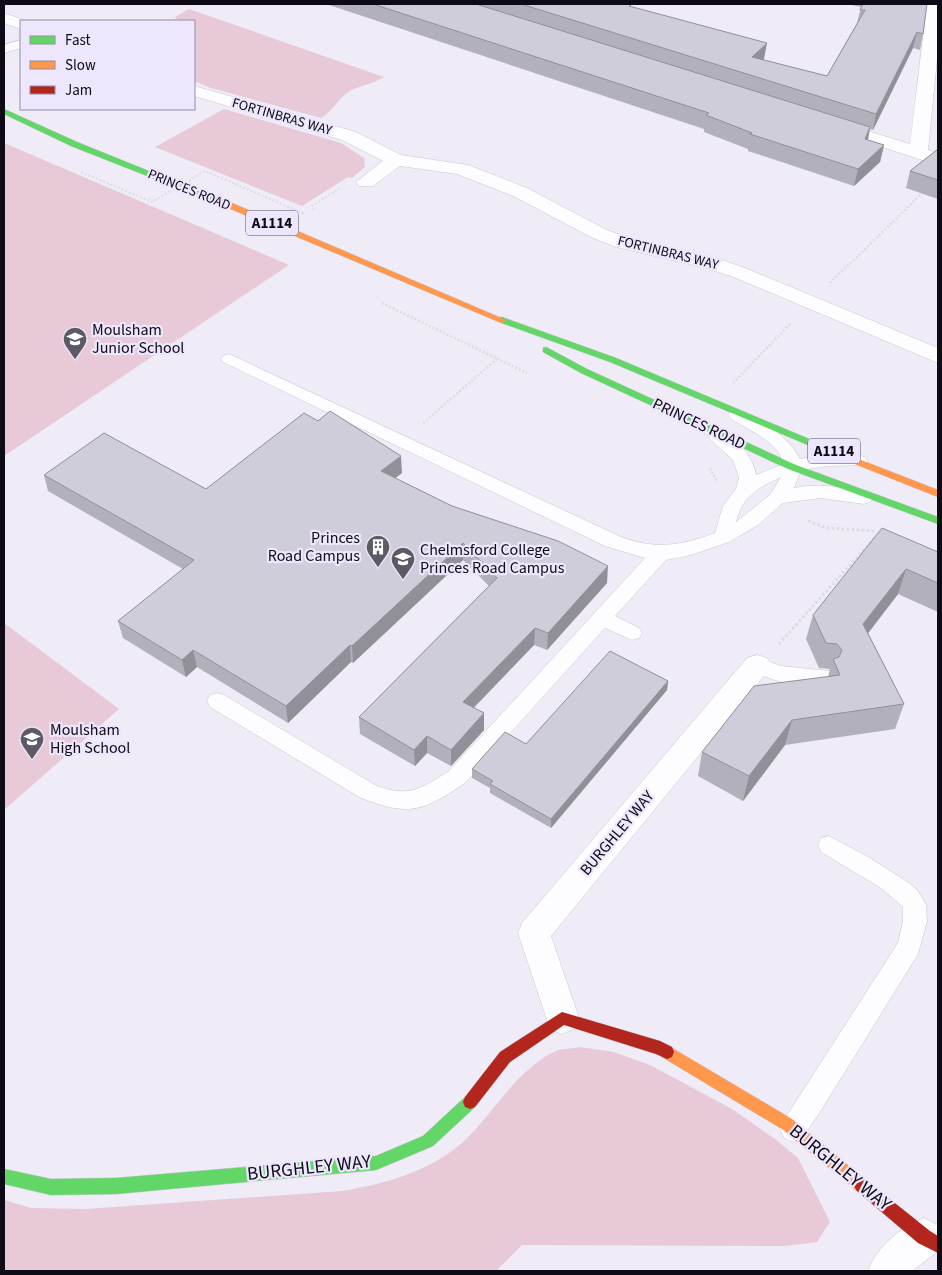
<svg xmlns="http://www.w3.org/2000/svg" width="942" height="1275" font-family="'Source Sans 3',sans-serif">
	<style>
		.green { fill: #e8c9d7 }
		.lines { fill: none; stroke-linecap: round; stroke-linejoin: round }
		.lane-casing { stroke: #cac6d2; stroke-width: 1 }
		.street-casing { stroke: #cac6d2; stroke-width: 1 }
		.fast-casing { stroke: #cac6d2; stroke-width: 1 }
		.slow-casing { stroke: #cac6d2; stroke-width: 1 }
		.jam-casing { stroke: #cac6d2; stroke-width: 1 }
		.path-far2 { stroke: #dddcdf; stroke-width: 2; stroke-dasharray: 2 2; stroke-linecap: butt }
		.path-far1 { stroke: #dddcdf; stroke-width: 2.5; stroke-dasharray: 2 2; stroke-linecap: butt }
		.path { stroke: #dddcdf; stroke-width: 3; stroke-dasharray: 2.5 2.5; stroke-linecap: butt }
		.lane { fill: #fdfcfe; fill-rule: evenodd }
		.street { fill: #fdfcfe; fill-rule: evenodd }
		.fast { fill: #63d668; fill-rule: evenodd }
		.slow { fill: #ff974d; fill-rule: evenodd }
		.jam { fill: #b3261e; fill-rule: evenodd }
		.path-bridge { stroke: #dddcdf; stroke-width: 2; stroke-dasharray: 2 2; stroke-linecap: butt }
		.wall { fill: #b2b0bb }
		.shaded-wall { fill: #919098 }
		.building { fill: #cfcdd9; stroke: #919098 }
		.labels { text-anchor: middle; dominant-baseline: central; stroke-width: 4.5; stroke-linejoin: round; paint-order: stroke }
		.far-street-label { font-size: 14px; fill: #0e0a16; stroke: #ede6fc }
		.shield { fill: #ede6fc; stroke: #514c5b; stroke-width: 1 }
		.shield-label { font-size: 15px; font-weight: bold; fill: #0e0a16 }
		.poi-label { font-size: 16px; fill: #0e0a16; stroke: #ede6fc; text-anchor: start }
		.street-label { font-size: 16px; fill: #0e0a16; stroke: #ede6fc }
		.near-street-label { font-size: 19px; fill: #0e0a16; stroke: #ede6fc }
	</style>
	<rect width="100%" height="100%" fill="#efebf7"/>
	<g class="green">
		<path d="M189,9L384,77C372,85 358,85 347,93C337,100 335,109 321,118L211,88L194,81V21H179L175,17Z"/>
		<path d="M224,109L341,143L364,158L365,167L352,178L348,177L302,206L155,147Z"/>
		<path d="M4,143L289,265L4,456Z"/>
		<path d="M4,623L119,709L4,810Z"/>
		<path d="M580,1047L614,1052L650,1065L732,1109L775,1139L798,1158L830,1222L817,1242L785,1246L522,1245L496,1271H4V1200L31,1208L85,1209L342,1191C384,1184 429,1172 462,1143C493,1115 515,1071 554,1052C561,1048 572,1049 580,1047Z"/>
	</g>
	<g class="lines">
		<defs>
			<g id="lane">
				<path d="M21,40V48L4,53V45Z"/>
				<path d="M229,354L619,536C653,550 681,546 715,533L723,506L736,489L739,478L733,460L708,437L705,433L708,429C728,424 754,456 756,475L783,464C780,442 748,430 731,419L728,415L731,411L737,410C757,415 792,439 800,459C821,455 844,451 865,457L868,461L865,465L828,466L801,470L794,488C819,483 846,487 870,494L873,498L870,502L864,504L821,498L783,503L758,525L729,542L691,555L666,560L615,616L639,628L642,633L639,638L632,640L605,628L465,783C423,811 410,817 361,798L210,707L207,701L210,695L217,693L224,695L377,786C410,798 422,788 449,771L645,558L605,546L223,362L221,359L223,356ZM781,477L770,495L736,522C742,496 758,488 781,477Z"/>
				<path d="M757,657L781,666L830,671L833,676L830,681C804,690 774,682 750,670L747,665L750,660Z"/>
				<path d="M829,836L870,858L909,883L918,891L926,905L927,921L918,954L820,1112L802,1138L793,1142L784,1138L780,1129L784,1120L898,943L903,921V907L881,888L821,852L818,845L821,838Z"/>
			</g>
			<g id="street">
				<path d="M927,4H938V49L928,150L938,153V165L826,129L823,125L826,121L832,120L910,144Z"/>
				<path d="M4,13L27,21H21V29L4,23Z"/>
				<path d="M194,86L356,132L401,155L468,165L527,188L607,230L629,238L719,259L745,268L938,348V363L731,276L706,268L616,247L593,238L513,196L457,174L400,166L373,186H359L356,182L383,161L342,140L194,96Z"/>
				<path d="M757,655L767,658L771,665L767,672L551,936L579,1018L574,1029L562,1034L550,1029L518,933L522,923L747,658Z"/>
				<path d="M924,1218L938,1225V1251L912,1271H868C877,1246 900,1228 924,1218Z"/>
			</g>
			<g id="fast">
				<path d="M4,109L77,142L233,205L226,207L71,146L4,114Z"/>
				<path d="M502,317L616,358L833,449L835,451L830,454L827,453L610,362L499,322V318Z"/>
				<path d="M546,347L587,369L796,465L938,517V524L788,469L581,373L543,352V348Z"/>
				<path d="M470,1095L475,1097L477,1102L475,1107L433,1146L376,1170L116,1194L51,1195L4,1184V1169L51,1179L116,1178L376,1156L423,1136L465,1097Z"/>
			</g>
			<g id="slow">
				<path d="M226,203H232L506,320L502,323L499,322L226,207Z"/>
				<path d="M830,448L938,490V497L827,453L825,451Z"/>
				<path d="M667,1045L792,1119L867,1181L870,1186L867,1191L862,1194L857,1191L782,1129L662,1057L660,1052L662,1047Z"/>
			</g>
			<g id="jam">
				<path d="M562,1012L660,1041L672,1047L674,1052L672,1057L667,1059L656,1054L564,1025L510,1062L475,1107L470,1109L465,1107L463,1102L465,1097L500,1052Z"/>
				<path d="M862,1178L867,1181L930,1231L938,1236V1253L918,1243L857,1191L854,1186L857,1181Z"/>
			</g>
		</defs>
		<use href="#lane" class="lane-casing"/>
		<use href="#street" class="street-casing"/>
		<use href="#fast" class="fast-casing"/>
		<use href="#slow" class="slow-casing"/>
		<use href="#jam" class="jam-casing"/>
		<g class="path-far2">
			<path d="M314,210L312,206L340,188"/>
			<path d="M893,222L924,191"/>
		</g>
		<g class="path-far1">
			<path d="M830,283L894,221"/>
			<path d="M382,303L527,373"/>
			<path d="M733,383L791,323"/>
			<path d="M423,423L497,359"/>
			<path d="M710,468L717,482"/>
		</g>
		<g class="path">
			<path d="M808,521L827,528L876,531"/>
			<path d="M779,644L875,537"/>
		</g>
		<use href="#lane" class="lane"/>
		<use href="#street" class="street"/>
		<use href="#fast" class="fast"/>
		<use href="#slow" class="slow"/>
		<use href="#jam" class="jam"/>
		<path class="path-bridge" d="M81,172L152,202L205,171L305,214"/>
	</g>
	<g class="wall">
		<path d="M326,4H626L631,5L630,7L764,59L763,60L827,76L857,23L861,7L847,4H927L923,34L920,50L913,48L873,130L870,129L868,140L884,145L880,162L854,186L748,151V149L704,132V129Z"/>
		<path d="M938,149V199L906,188L910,171Z"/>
		<path d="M402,473L395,478L607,583L547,650L534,645L474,708L484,713V730L451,766L427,753L415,766L360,734L359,717L489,586L463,560L353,663L351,662L288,723L197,667L186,677L123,638L118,621L183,569L48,491L44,475L206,489Z"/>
		<path d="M938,552V612L898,594L868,633L904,704L895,729L785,745L743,801L698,776L702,752L828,677L830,669L819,668L806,639L813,615Z"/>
		<path d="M668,681L667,690L551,828L490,793V788L472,778V769L526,744Z"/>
	</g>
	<g class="shaded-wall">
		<path d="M917,32L913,48L873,130L876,114Z"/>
		<path d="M767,43L764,59L750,74L752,57Z"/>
		<path d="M870,127L867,144L865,139Z"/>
		<path d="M884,145L880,162L854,186L858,169Z"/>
		<path d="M401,456L402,473L382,488L381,471Z"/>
		<path d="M463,543V560L353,663L352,646Z"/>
		<path d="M608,566L607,583L547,650L548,633Z"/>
		<path d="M906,569L898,594L856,649L863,624Z"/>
		<path d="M535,628L534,645L463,718V702Z"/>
		<path d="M350,645L351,662L288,723L286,706Z"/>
		<path d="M193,650L197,667L186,677L182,660Z"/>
		<path d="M668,681L667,690L551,828V819Z"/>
		<path d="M484,713V730L451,766V750Z"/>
		<path d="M792,720L785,745L743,801L749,776Z"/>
		<path d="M427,736V753L415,766L414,750Z"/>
	</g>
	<g class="building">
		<path d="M373,4H476L870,127L865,139L884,145L858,169L750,134L752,133L706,115L709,113Z"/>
		<path d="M521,4H626L631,5L629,6L767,43L752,57L827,76L865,10H860L863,4H927L923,34L917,32L876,114Z"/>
		<path d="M938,149V180L910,171Z"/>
		<path d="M330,411L401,456L381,471L452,506L558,541L608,566L548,633L535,628L463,702L484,713L451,750L427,736L414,750L359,717L497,578L463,543L352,646L350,645L286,706L193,650L182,660L118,621L194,560L44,475L104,433L206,489L304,413L318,421Z"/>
		<path d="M882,528L938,552V583L906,569L863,624L904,704L792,720L749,776L702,752L754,686L840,675L833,659L839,657L842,650L837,644L826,643L813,615Z"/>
		<path d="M610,651L668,681L551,819L490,784L493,781L472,769L505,732L526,744Z"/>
	</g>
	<defs>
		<symbol id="school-pin" viewBox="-11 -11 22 30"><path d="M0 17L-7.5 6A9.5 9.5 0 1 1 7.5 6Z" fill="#5d5965" stroke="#ede6fc"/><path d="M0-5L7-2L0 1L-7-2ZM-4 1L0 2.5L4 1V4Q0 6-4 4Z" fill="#fff"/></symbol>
		<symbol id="building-pin" viewBox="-11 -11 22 30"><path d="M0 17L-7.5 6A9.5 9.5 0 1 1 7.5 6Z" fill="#5d5965" stroke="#ede6fc"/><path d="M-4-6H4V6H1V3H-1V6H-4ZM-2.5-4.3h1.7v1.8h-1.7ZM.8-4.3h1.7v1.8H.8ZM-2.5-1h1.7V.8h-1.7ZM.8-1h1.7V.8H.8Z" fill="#fff"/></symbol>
		<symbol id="university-pin" viewBox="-11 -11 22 30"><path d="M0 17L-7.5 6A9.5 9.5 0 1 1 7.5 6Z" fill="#5d5965" stroke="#ede6fc"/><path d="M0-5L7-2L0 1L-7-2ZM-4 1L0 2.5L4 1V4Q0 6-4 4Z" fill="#fff"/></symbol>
	</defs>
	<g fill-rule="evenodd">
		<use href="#school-pin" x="61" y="325" width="28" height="38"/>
		<use href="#building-pin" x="364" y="533" width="28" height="38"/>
		<use href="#university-pin" x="389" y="545" width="28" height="38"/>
		<use href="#school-pin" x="18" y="725" width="28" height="38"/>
	</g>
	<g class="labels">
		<g class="far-street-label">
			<text transform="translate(282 117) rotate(16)">FORTINBRAS WAY</text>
			<text transform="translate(189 190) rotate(22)">PRINCES ROAD</text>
			<text transform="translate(668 253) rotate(14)">FORTINBRAS WAY</text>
		</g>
		<g class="shield">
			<rect x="246" y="210.5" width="52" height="25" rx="4"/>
			<rect x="808" y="438.5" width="52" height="25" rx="4"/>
		</g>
		<g class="shield-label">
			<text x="272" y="223">A1114</text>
			<text x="834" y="451">A1114</text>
		</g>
		<g class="poi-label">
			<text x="92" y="330">Moulsham<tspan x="92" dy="18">Junior School</tspan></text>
			<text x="360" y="538" text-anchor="end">Princes<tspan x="360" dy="18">Road Campus</tspan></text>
			<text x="420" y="550">Chelmsford College<tspan x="420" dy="18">Princes Road Campus</tspan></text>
			<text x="50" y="730">Moulsham<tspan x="50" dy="18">High School</tspan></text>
		</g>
		<g class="street-label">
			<text transform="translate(699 424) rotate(25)">PRINCES ROAD</text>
			<text transform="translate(617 833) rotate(-50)">BURGHLEY WAY</text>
		</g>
		<g class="near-street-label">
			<text transform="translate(309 1168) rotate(-6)">BURGHLEY WAY</text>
			<text transform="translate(840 1168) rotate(39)">BURGHLEY WAY</text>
		</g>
	</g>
	<rect width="942" height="1275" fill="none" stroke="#0e0a16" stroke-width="10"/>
	<rect x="20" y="20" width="175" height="90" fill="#ede6fc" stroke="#948ea0"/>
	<rect x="30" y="36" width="25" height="8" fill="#63d668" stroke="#948ea0"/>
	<text x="65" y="45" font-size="15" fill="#0e0a16">Fast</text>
	<rect x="30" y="61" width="25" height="8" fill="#ff974d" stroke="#948ea0"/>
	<text x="65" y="70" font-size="15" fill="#0e0a16">Slow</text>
	<rect x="30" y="86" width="25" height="8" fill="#b3261e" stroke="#948ea0"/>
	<text x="65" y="95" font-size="15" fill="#0e0a16">Jam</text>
</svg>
